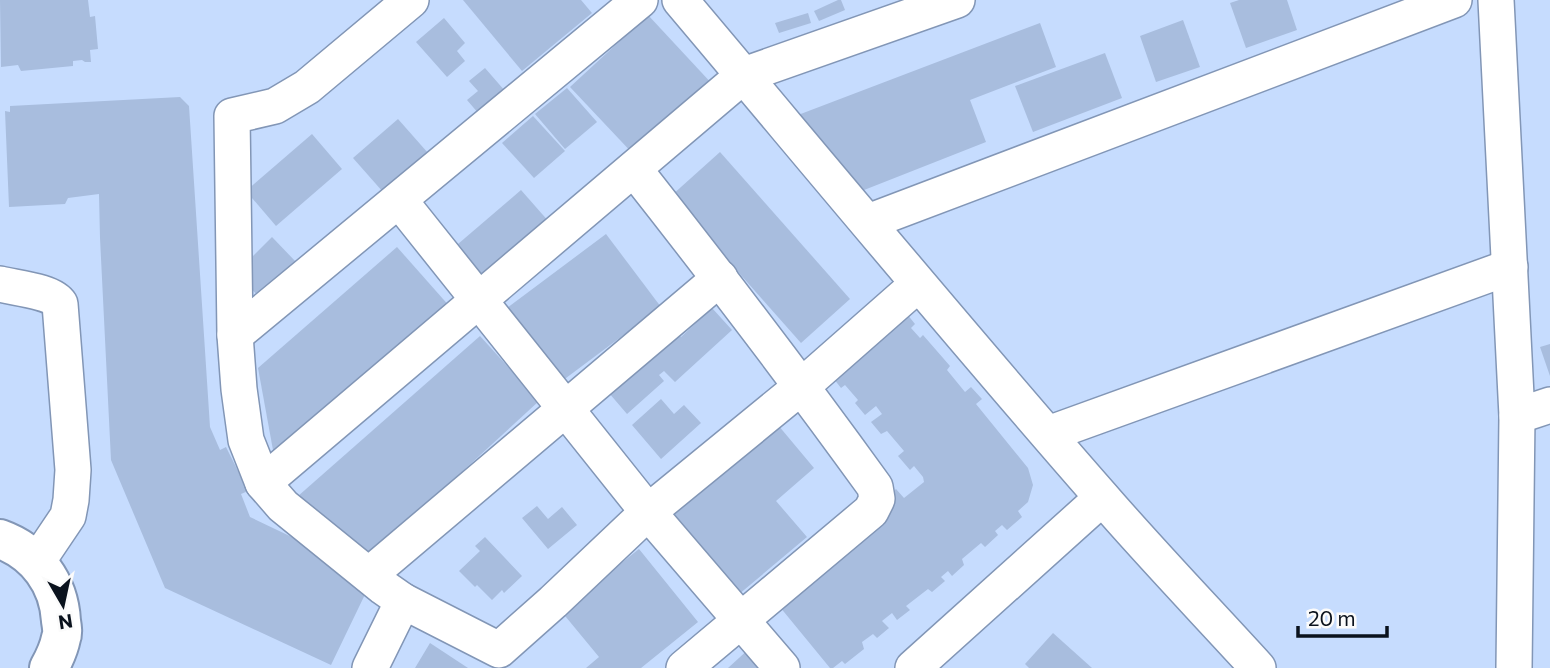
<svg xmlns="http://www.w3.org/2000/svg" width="1550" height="668" font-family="Commissioner,sans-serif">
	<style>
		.building { fill: #a8bdde }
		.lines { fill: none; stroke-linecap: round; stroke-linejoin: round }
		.street-casing { stroke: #8296b6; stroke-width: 38 }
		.secondary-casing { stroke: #8296b6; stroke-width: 42 }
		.street { stroke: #fff; stroke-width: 35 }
		.secondary { stroke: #fff; stroke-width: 38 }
	</style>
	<rect width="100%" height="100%" fill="#c6dcfe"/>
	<g class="building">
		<path d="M0,0H88L90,17L95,16L98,49L90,50L91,62H85L82,60L73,61V66L21,71L18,65L1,67Z"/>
		<path d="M463,0H581L592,13L522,71Z"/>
		<path d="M838,0H841L845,10L819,21L814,11Z"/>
		<path d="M1239,0H1287L1297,30L1246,48L1230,3Z"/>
		<path d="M808,13L811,23L779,33L775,23Z"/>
		<path d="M648,15L714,86L636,157L570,87Z"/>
		<path d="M444,18L465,43L457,51L465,61L447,77L416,42Z"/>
		<path d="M1183,20L1200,67L1156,82L1140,36Z"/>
		<path d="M1040,23L1056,67L970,100L986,142L859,192L798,115Z"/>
		<path d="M1105,53L1122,98L1033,132L1015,86Z"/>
		<path d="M485,68L505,91L479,114L467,100L478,91L469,81Z"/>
		<path d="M567,88L597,122L565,149L535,114Z"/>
		<path d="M180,97L189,106L210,427L220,450L226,447L248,491L241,494L250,517L357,568L371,582L331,665L165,588L111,460L100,238L99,194L68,198L65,204L9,207L5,111L10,112V106Z"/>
		<path d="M533,116L565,151L534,178L502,143Z"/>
		<path d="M398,119L428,153L383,192L353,158Z"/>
		<path d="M312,134L342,169L276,226L246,191Z"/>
		<path d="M720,152L850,299L801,343L671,196Z"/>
		<path d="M521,190L550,223L479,283L451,250Z"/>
		<path d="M606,234L661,307L554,387L499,314Z"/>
		<path d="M272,237L297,263L260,298L236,273Z"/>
		<path d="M397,247L451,308L275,461L258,368Z"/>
		<path d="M712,308L732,330L675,382L664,371L659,375L664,381L627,414L603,386L640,354L648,362L652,358L670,325L681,337Z"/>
		<path d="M903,309L915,324L911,328L920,338L923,335L950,366L947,370L965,392L971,387L982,399L976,404L1028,468L1033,485L1028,502L1018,511L1022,517L1007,530L1002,525L995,531L998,535L985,547L981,543L962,559L964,565L952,576L948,571L941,577L945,581L932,592L928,589L906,606L910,610L897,620L892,613L882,621L889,628L877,638L873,634L862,642L864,649L845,664L842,661L833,668H830L775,601L896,489L904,498L924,482L923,477L914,466L910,470L898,456L904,451L887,431L881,434L871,422L882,414L876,406L865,415L855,403L858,400L845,385L841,388L830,374Z"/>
		<path d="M480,336L539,401L368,558L289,504Z"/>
		<path d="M1550,344V376L1540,347Z"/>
		<path d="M661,399L674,414L684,405L701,423L661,459L632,425Z"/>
		<path d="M778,425L814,468L776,501L807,537L738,595L670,516Z"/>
		<path d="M537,506L548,519L562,507L577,525L548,549L522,518Z"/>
		<path d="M485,537L522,576L504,593L502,590L492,600L477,585L475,587L459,571L480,551L475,546Z"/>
		<path d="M639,549L698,622L641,668H586L599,657L561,611Z"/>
		<path d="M1053,633L1092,668H1029L1025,664Z"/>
		<path d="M430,643L468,668H415Z"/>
		<path d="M751,647L769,668H728Z"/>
	</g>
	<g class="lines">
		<defs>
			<g id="street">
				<path d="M680,0C820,166 958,333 1101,496C1152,555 1206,611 1258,668"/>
				<path d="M1496,0L1517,416L1514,668"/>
				<path d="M634,169C716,273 797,379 875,487L877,499L871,511L684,668"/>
				<path d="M399,200L648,512L782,668"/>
				<path d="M868,222L1454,0"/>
				<path d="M0,284C15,288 52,291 60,304L73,470L71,500L68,516L37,562"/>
				<path d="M235,335L640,0"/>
				<path d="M1517,416L1550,405"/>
				<path d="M1048,434L1510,267"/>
				<path d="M263,483L744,75L957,0"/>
				<path d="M369,575L720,278"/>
				<path d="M403,601L499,650L553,602L648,512L802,386L918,284"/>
				<path d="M370,668L403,601L383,587L283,506L263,483L246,440L239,389L235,335L232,116L275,106L307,87L411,0"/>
				<path d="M913,668L1102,498"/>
			</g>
			<path id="secondary" d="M0,539C36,552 59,583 61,621C62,627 63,633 61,638C59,648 54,659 49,668"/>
		</defs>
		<use href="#street" class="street-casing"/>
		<use href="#secondary" class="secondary-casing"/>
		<use href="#street" class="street"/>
		<use href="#secondary" class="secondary"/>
	</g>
	<g transform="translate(63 605) rotate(171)" stroke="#fbfbfb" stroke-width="5" paint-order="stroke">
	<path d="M0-5L12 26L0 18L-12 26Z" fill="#0a121d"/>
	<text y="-10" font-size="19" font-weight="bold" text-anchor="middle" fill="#0a121d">N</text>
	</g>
	<path d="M1298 626v10h89v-10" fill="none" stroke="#0a121d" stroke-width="3.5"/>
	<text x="1308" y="626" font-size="21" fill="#0a121d" stroke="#fbfbfb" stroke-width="5" paint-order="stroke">20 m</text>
</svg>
